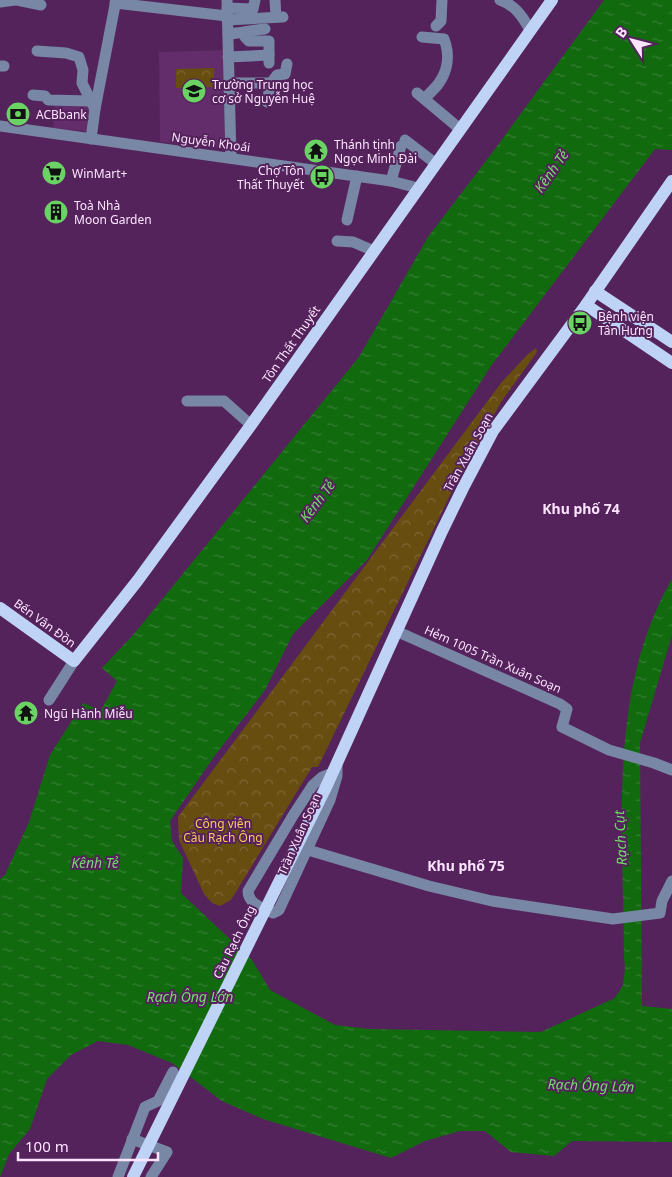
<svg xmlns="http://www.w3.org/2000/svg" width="672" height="1177" font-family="'Noto Sans',sans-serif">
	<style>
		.built { fill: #622d6a }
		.park { fill: url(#park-crowns) }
		.water { fill: url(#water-ripples) }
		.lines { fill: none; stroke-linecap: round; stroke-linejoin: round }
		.minor { stroke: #7787a5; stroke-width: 11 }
		.major { stroke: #bfd3f7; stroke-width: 12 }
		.labels { text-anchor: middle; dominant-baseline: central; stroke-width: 4; stroke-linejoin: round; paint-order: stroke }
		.poi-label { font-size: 12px; fill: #fce4ff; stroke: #54235b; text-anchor: start }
		.street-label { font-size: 12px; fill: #fce4ff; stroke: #54235b }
		.park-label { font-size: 12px; fill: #fec85a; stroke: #54235b }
		.water-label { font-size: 14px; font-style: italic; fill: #74d96d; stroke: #54235b }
		.neighbourhood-label { font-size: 14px; font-weight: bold; fill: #fce4ff; stroke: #54235b }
	</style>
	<defs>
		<pattern id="park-crowns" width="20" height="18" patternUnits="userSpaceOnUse" patternTransform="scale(1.25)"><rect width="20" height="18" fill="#684d10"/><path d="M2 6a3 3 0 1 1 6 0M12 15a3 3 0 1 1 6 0" fill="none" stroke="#7e6634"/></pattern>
		<pattern id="water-ripples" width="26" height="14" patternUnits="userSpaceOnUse" patternTransform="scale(1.25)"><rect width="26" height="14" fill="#126a0f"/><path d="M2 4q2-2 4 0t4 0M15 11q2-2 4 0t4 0" fill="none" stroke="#357f33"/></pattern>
	</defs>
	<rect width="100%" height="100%" fill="#54235b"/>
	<g class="built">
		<path d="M227,50L229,148L160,142L159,52Z"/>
		<path d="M55,102L91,104V132L53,128Z"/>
	</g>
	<g class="park">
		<path d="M214,68V87L176,88V69Z"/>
		<path d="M536,348L537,352L501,402L454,487L318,767H312L231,900L220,906L212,903L204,894L179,840L178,817L501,383L528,354Z"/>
	</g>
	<path class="water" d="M604,0H672V150L655,149L491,366L367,560L293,634L265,690L213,758L170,821L172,841L183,858L181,893L252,960L270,990L335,1025L369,1029L541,1032L615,998L623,985L625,968L624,958C624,831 606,694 672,579V635L640,743L642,1006L672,1009V1142L572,1141L554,1156L511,1152L485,1131H460L425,1141L391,1158L263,1119L222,1101L172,1063L128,1045L98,1041L71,1055L47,1079L30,1129L9,1154L0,1177V879L5,875L29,822L50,755L83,703L101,710L117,681L102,668L134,634L359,357L428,237L495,149Z"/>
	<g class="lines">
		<g class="minor">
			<path d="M17,0L41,5"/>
			<path d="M227,0L231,158"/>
			<path d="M275,0L276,17"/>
			<path d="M500,0C515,5 523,17 530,30"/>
			<path d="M0,2L15,0"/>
			<path d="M115,3L227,16"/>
			<path d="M227,8L253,9L255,0"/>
			<path d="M227,20L283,17"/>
			<path d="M436,26L441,21L442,0"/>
			<path d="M245,33V37L249,41H269V63"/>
			<path d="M228,34C241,33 252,30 265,29"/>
			<path d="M422,37L444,39C450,54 448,70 439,83C435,89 429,93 425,99"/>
			<path d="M37,51L66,53L79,57L83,70L82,83L95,109"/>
			<path d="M228,57L269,55"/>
			<path d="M0,66H4"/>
			<path d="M229,83H271"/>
			<path d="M417,93L460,129"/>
			<path d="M33,95L45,96L48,100L91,101"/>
			<path d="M267,102L271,83L277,75L285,74L287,64"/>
			<path d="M0,126L391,181L418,188"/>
			<path d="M91,139L95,109L116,0"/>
			<path d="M405,140L435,163"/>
			<path d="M391,181L401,146"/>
			<path d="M347,220L357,176"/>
			<path d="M337,241L353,242L374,251"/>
			<path d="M187,401H224L251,425"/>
			<path d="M396,631L560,704L567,709L562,727L609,750L654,763L672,770"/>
			<path d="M49,700L74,661"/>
			<path d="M332,773L322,777L313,785L294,814L248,891C248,904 263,908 273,913L279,910L330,800L337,776V766"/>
			<path d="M308,850L429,886L492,901L613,919L660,913L662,901L672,881"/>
			<path d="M132,1139L167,1152L151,1177"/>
			<path d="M118,1177L145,1107L158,1101L173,1072"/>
		</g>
		<g class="major">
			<path d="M595,291L672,342"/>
			<path d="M586,305L672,363"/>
			<path d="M0,608L74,661L138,580L251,425L552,0"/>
			<path d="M133,1177L327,785L442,531L463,488L493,431L586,305L672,181"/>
		</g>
	</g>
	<defs>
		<symbol id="school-disc" viewBox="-11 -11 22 22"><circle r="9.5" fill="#6ad363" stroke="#54235b"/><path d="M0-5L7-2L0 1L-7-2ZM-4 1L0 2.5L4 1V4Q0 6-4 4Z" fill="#111"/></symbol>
		<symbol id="bank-disc" viewBox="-11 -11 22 22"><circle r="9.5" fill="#6ad363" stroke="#54235b"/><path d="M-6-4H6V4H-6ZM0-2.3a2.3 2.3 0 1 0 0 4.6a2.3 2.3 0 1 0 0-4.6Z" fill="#111"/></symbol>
		<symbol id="temple-disc" viewBox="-11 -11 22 22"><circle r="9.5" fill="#6ad363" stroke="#54235b"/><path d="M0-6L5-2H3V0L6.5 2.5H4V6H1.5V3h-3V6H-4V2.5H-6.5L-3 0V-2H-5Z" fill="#111"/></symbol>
		<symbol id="supermarket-disc" viewBox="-11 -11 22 22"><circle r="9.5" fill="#6ad363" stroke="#54235b"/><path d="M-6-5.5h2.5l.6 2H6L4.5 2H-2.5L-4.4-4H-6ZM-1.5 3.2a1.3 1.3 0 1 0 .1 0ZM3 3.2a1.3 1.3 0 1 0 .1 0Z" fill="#111"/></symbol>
		<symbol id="bus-disc" viewBox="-11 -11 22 22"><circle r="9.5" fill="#6ad363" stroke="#54235b"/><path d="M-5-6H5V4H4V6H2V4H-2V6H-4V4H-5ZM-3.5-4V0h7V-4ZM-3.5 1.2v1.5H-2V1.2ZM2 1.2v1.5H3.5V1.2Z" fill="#111"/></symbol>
		<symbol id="building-disc" viewBox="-11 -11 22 22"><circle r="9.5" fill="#6ad363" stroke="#54235b"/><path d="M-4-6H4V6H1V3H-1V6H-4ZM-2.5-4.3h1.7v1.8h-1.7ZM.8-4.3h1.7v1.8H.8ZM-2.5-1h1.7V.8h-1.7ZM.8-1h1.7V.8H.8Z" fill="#111"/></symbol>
	</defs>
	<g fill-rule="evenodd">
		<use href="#school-disc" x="180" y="77" width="28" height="28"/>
		<use href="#bank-disc" x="4" y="100" width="28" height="28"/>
		<use href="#temple-disc" x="302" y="137" width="28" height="28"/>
		<use href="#supermarket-disc" x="40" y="159" width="28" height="28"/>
		<use href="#bus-disc" x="308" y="163" width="28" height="28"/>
		<use href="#building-disc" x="42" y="198" width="28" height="28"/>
		<use href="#bus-disc" x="566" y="309" width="28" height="28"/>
		<use href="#temple-disc" x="12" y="699" width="28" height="28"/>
	</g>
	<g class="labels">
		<g class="poi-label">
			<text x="212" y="84">Trường Trung học<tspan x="212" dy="14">cơ sở Nguyễn Huệ</tspan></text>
			<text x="36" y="114">ACBbank</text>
			<text x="334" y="144">Thánh tịnh<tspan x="334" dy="14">Ngọc Minh Đài</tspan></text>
			<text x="304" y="170" text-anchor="end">Chợ Tôn<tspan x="304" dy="14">Thất Thuyết</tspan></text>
			<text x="72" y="173">WinMart+</text>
			<text x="74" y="205">Toà Nhà<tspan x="74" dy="14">Moon Garden</tspan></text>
			<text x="598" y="316">Bệnh viện<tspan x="598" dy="14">Tân Hưng</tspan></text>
			<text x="44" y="713">Ngũ Hành Miễu</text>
		</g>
		<g class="street-label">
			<text transform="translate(211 142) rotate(8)">Nguyễn Khoái</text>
			<text transform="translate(291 344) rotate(-55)">Tôn Thất Thuyết</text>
			<text transform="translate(468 452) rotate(-61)">Trần Xuân Soạn</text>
			<text transform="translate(45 623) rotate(36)">Bến Vân Đồn</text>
			<text transform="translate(493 659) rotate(24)">Hẻm 1005 Trần Xuân Soạn</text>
			<text transform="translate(299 834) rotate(-66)">Trần Xuân Soạn</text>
			<text transform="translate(234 942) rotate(-64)">Cầu Rạch Ông</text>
		</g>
		<g class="park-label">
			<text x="223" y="823">Công viên<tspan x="223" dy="14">Cầu Rạch Ông</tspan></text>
		</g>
		<g class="water-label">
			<text transform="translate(551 171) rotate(-55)">Kênh Tẻ</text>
			<text transform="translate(317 501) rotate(-53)">Kênh Tẻ</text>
			<text transform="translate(620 838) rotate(-93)">Rạch Cụt</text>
			<text x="95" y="862">Kênh Tẻ</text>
			<text x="190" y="996">Rạch Ông Lớn</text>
			<text transform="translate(591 1085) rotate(2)">Rạch Ông Lớn</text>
		</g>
		<g class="neighbourhood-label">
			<text x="581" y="508">Khu phố 74</text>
			<text x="466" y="865">Khu phố 75</text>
		</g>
	</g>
	<g transform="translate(632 40) rotate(306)" stroke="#54235b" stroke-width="4" paint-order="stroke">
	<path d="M0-4L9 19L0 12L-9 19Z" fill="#fce4ff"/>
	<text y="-8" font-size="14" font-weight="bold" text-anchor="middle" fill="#fce4ff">B</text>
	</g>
	<path d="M18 1152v8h140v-8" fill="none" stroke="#fce4ff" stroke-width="2.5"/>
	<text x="25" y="1152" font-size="15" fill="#fce4ff" stroke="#54235b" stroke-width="4" paint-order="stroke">100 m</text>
</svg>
